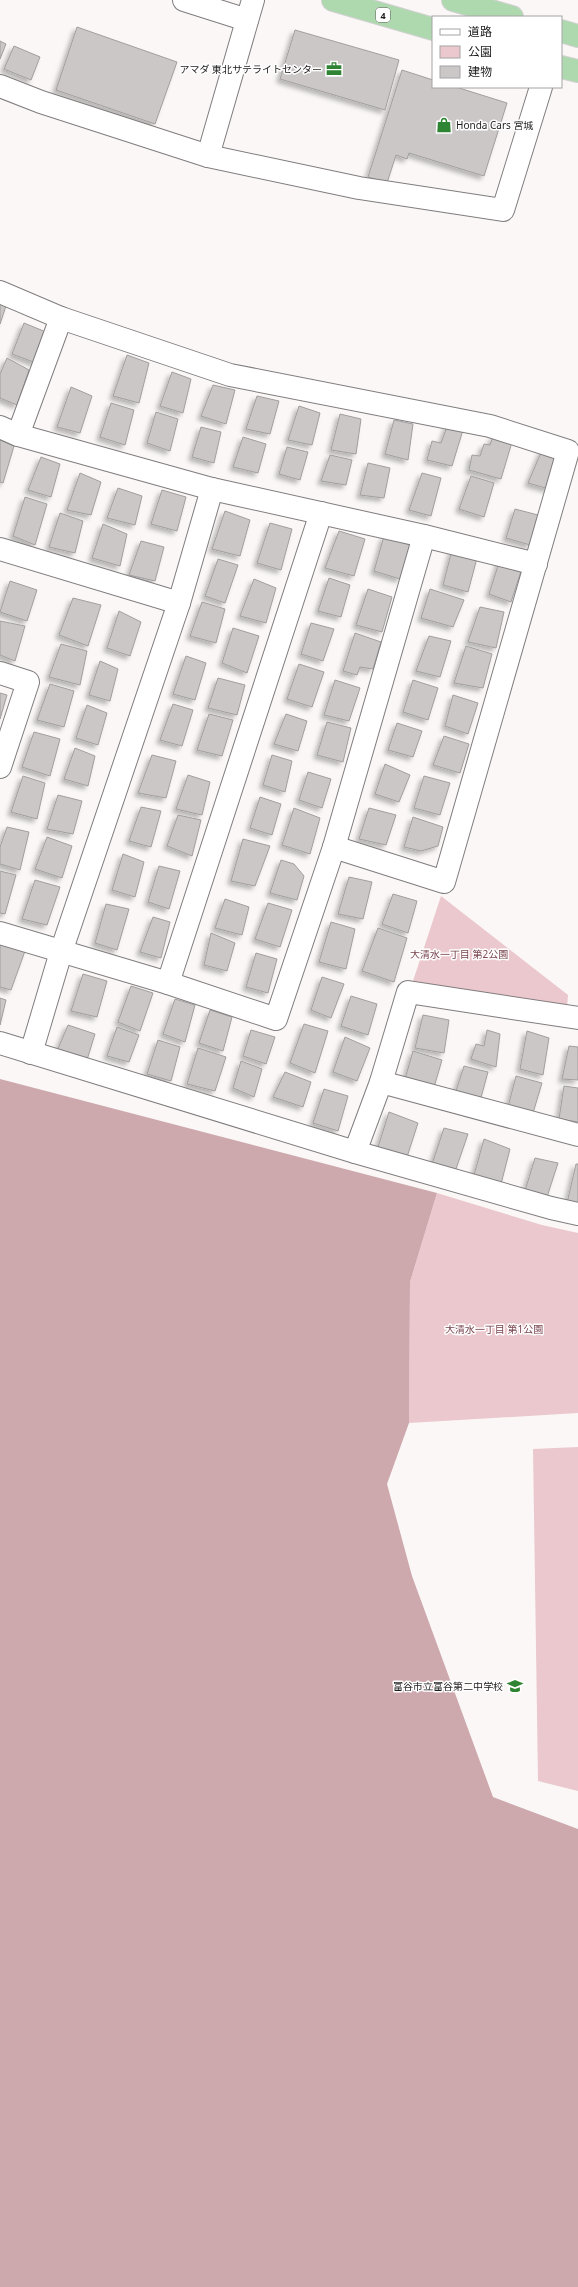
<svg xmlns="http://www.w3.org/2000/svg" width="578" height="2287" font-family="'Noto Sans','Noto Sans JP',sans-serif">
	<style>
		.green { fill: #ebc8cd }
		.forest { fill: #cda8ad }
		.building { fill: #cbc7c7; stroke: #a29e9f; filter: url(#shadow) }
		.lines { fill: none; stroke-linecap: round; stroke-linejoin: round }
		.minor-casing { stroke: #817d7e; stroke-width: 24 }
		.tertiary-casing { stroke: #817d7e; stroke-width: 24 }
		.trunk-casing { stroke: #d2d1d2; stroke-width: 24 }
		.minor { stroke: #fff; stroke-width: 22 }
		.tertiary { stroke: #fff; stroke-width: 22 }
		.trunk { stroke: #aed8ae; stroke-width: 22 }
		.labels { text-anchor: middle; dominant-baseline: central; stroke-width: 3; stroke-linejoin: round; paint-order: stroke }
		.shield { fill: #fff; stroke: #615f60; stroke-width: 1 }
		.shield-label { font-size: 9px; font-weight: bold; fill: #1d1b1c }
		.poi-label { font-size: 10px; fill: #1d1b1c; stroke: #fff; text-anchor: end }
		.park-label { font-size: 10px; fill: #78434d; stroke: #fff }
	</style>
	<defs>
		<filter id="shadow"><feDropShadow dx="-3.5" dy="3.5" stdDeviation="2" flood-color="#0004"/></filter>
	</defs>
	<rect width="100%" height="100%" fill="#fbf7f7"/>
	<g class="green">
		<path d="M441,896L568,995L567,1007L413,981Z"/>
		<path d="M437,1193L542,1225L578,1233V1413L409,1423L410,1282Z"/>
		<path d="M578,1447V1791L538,1781L533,1449Z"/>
	</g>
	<path class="forest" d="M0,1079L437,1193L410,1282L409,1423L387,1484L412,1576L493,1797L578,1829V2287H0Z"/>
	<g class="building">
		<path d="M77,27L177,62L155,124L56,90Z"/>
		<path d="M295,30L399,60L385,110L280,79Z"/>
		<path d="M0,41L6,44L0,59Z"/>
		<path d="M14,46L40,57L31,80L4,69Z"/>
		<path d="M402,70L433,80V87H456L507,103L484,176L409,153L407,159L396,155L387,183L368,177Z"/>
		<path d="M0,303L6,306L0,324Z"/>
		<path d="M24,323L46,332L36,363L12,354Z"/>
		<path d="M127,355L149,363L139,403L113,396Z"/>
		<path d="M7,358L29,370L17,405L0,398V374Z"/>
		<path d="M172,372L191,379L183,413L160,406Z"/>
		<path d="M213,385L235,390L226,424L201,416Z"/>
		<path d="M71,387L92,396L80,433L57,427Z"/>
		<path d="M257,396L279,401L270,434L246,429Z"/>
		<path d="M111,403L134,410L125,445L100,437Z"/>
		<path d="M299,406L320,413L312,445L288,440Z"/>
		<path d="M156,412L178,419L170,451L147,443Z"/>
		<path d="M340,414L361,419L356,454L331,450Z"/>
		<path d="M394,420L413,424L408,460L385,454Z"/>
		<path d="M448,424L463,430L452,466L427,460L432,441L441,443Z"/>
		<path d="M201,427L221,432L214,463L192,457Z"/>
		<path d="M493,436L512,442L501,479L469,470L472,455L480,456L484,444L490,445Z"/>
		<path d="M243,437L266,444L258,473L233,467Z"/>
		<path d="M0,440L14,446L3,483L0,482Z"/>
		<path d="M287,447L308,452L300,480L279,474Z"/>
		<path d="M542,450L557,457L549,489L528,483Z"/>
		<path d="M330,455L352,460L346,485L321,481Z"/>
		<path d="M41,457L60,464L51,497L28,490Z"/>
		<path d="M368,463L390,468L384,498L360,495Z"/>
		<path d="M80,473L101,482L91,515L67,510Z"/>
		<path d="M422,473L441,478L431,516L409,510Z"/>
		<path d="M471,476L494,483L484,517L459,509Z"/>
		<path d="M118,488L142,496L135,525L107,518Z"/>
		<path d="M162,490L186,497L177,531L151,524Z"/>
		<path d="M25,497L47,504L35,545L13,536Z"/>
		<path d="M515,509L538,515L530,545L506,538Z"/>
		<path d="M225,511L250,520L240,556L212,549Z"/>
		<path d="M60,513L83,521L75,553L49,547Z"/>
		<path d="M270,523L292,529L281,570L257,563Z"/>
		<path d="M103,524L127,534L120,566L92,558Z"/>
		<path d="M339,531L365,539L354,576L325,568Z"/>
		<path d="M384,536L410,545L400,579L374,571Z"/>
		<path d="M141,541L164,547L155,581L129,575Z"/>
		<path d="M452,550L477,558L468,592L443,585Z"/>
		<path d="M218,559L238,565L225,603L205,596Z"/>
		<path d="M500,559L523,565L511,602L489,594Z"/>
		<path d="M329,578L350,585L341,617L318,611Z"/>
		<path d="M254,579L276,588L266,623L240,616Z"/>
		<path d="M10,581L37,590L27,621L0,612Z"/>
		<path d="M368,589L392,597L382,632L356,625Z"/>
		<path d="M430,589L464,600L453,627L421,618Z"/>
		<path d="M73,598L101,605L88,646L59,635Z"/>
		<path d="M202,602L225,609L216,643L190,636Z"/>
		<path d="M480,607L504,612L496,648L468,642Z"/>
		<path d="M119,611L141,622L130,656L107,648Z"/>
		<path d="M0,621L25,626L15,661L0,655Z"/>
		<path d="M311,623L334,629L323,661L301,654Z"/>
		<path d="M233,628L259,636L247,673L222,663Z"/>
		<path d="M355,633L381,642L373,669L360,667L357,675L343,671Z"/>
		<path d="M429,636L451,641L440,677L416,671Z"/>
		<path d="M61,644L87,651L80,685L49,677Z"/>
		<path d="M466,646L492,654L483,688L454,683Z"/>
		<path d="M186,656L206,663L195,700L173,694Z"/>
		<path d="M100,661L118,669L110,701L89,695Z"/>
		<path d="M299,664L324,672L312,707L287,699Z"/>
		<path d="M218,678L245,685L237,715L208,708Z"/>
		<path d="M335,680L360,688L349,721L324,715Z"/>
		<path d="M413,680L438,688L428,720L403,712Z"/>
		<path d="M50,684L74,691L64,727L37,720Z"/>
		<path d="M0,693L7,695L0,719Z"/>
		<path d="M453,695L478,703L468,734L445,726Z"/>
		<path d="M173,704L193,710L182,746L160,740Z"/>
		<path d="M87,705L107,713L98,745L76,738Z"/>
		<path d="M209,714L233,720L222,756L197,750Z"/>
		<path d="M286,714L307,721L298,751L274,744Z"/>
		<path d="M327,722L351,728L343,762L317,755Z"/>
		<path d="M397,723L422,731L413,757L388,750Z"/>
		<path d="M34,732L60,739L50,776L22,767Z"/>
		<path d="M444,736L469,744L460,773L433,765Z"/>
		<path d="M75,748L95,756L88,786L64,779Z"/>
		<path d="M152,755L176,761L166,798L138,793Z"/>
		<path d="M272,755L292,761L285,792L263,785Z"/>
		<path d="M385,764L410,775L399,802L375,794Z"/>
		<path d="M308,772L331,779L322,808L299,800Z"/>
		<path d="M188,775L210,782L202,815L176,809Z"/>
		<path d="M23,776L45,783L37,819L11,812Z"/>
		<path d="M424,776L450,783L440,815L414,808Z"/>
		<path d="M58,795L82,801L73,834L47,829Z"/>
		<path d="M260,797L281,804L272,835L250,828Z"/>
		<path d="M141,807L161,811L151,847L129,841Z"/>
		<path d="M294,808L320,818L310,854L282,845Z"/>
		<path d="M369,808L396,815L386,845L359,839Z"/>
		<path d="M178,815L201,820L192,856L167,846Z"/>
		<path d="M413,817L443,827L438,846L421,851L404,847Z"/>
		<path d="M7,827L29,832L20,870L0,864V847Z"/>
		<path d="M47,837L72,846L62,878L35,869Z"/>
		<path d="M243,839L270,846L255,886L231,881Z"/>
		<path d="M123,854L144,862L135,897L112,890Z"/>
		<path d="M281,860L294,864L304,876L297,900L270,893Z"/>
		<path d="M159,866L180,871L169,909L148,902Z"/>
		<path d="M0,871L16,875L5,914L0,913Z"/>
		<path d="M349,877L372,882L363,919L338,914Z"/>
		<path d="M35,880L60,887L47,925L22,919Z"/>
		<path d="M393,894L417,901L408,933L382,924Z"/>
		<path d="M225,899L249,907L242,935L215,928Z"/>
		<path d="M268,903L292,910L280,947L255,939Z"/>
		<path d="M106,904L129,909L117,950L95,943Z"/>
		<path d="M153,917L170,922L161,958L140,952Z"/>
		<path d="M331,922L355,929L346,969L319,962Z"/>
		<path d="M378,928L407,938L394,982L362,971Z"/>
		<path d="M211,933L235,943L227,971L204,965Z"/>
		<path d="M0,943L25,951L11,990L0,987Z"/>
		<path d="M256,953L277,959L268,993L246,987Z"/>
		<path d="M83,974L107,981L97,1017L71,1011Z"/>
		<path d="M322,977L344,984L331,1018L311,1010Z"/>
		<path d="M131,986L153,993L140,1031L118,1022Z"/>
		<path d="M351,996L377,1004L368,1035L341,1026Z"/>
		<path d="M0,998L6,1000L0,1025Z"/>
		<path d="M175,999L195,1005L185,1042L163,1034Z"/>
		<path d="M210,1010L232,1017L223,1051L199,1043Z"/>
		<path d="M423,1015L449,1020L444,1053L415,1048Z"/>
		<path d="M304,1024L328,1031L315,1073L290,1063Z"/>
		<path d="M68,1025L95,1034L87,1060L57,1051Z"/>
		<path d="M117,1027L139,1035L129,1062L107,1056Z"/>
		<path d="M251,1030L275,1037L266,1064L243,1056Z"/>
		<path d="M487,1030L500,1034L496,1067L471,1059L476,1044L484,1046Z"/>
		<path d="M527,1031L549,1038L543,1075L520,1069Z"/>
		<path d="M345,1037L370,1048L357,1081L333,1072Z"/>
		<path d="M158,1040L180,1047L171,1081L147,1074Z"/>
		<path d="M569,1046L578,1047V1080L562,1079Z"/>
		<path d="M198,1048L226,1057L215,1091L187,1084Z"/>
		<path d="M413,1051L442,1060L432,1094L403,1086Z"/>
		<path d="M241,1061L262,1069L254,1097L233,1088Z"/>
		<path d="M464,1066L488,1072L479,1105L453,1100Z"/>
		<path d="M285,1072L311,1082L303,1107L273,1097Z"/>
		<path d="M516,1076L542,1083L533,1113L508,1107Z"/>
		<path d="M564,1086L578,1088V1122L559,1119Z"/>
		<path d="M324,1089L348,1096L338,1131L313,1123Z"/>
		<path d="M389,1112L418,1123L407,1157L378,1147Z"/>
		<path d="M444,1128L468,1134L456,1169L432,1164Z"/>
		<path d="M484,1139L510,1149L501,1184L474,1175Z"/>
		<path d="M535,1158L558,1163L546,1200L524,1194Z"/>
		<path d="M576,1164H578V1205L567,1203Z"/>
	</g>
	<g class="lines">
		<defs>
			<g id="minor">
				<path d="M184,0L247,20"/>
				<path d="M253,0L208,156L359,188L503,210L541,87"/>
				<path d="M0,86L41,102L208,156"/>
				<path d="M0,292L61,318L230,375L490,426L568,451L444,882L334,847"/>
				<path d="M0,427L18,435L212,489L424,536L536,564"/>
				<path d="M18,435L61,318"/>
				<path d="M0,549L179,603"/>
				<path d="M0,673L28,682L0,767"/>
				<path d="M0,933L168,983L276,1019L334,847L424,536"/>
				<path d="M168,983L321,513"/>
				<path d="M31,1053L61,952L179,603L212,489"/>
				<path d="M381,1082L578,1135"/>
				<path d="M355,1152L381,1082L408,992L578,1018"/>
			</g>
			<path id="tertiary" d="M0,1043L355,1152L551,1208L578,1214"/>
			<g id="trunk">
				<path d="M333,0L433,29"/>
				<path d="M453,0L512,17"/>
				<path d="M561,31L578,36"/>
				<path d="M561,67L578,71"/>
			</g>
		</defs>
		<use href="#minor" class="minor-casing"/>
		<use href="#tertiary" class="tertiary-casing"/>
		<use href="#trunk" class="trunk-casing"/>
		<use href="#minor" class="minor"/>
		<use href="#tertiary" class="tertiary"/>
		<use href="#trunk" class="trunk"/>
	</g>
	<defs>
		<symbol id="office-bare" viewBox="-9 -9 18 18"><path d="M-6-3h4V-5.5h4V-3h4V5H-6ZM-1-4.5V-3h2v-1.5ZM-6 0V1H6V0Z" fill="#2e8432" stroke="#fff" stroke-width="2.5" paint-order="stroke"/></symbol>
		<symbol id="shop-bare" viewBox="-9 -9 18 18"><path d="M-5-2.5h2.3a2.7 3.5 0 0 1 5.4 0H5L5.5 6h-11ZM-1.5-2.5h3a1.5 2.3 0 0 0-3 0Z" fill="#2e8432" stroke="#fff" stroke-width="2.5" paint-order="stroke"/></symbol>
		<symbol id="school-bare" viewBox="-9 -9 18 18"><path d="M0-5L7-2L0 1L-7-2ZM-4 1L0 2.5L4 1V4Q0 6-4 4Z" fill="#2e8432" stroke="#fff" stroke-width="2.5" paint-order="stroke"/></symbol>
	</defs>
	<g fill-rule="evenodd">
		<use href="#office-bare" x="323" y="58" width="22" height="22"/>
		<use href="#shop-bare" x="433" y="114" width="22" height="22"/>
		<use href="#school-bare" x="504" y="1675" width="22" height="22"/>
	</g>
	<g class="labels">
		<rect class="shield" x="376" y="8" width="14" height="14" rx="3"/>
		<g class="shield-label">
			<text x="383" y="15">4</text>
		</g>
		<g class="poi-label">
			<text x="322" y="69">アマダ 東北サテライトセンター</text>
			<text x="456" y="125" text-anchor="start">Honda Cars 宮城</text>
			<text x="503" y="1686">富谷市立富谷第二中学校</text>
		</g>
		<g class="park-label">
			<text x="459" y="954">大清水一丁目 第2公園</text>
			<text x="494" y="1329">大清水一丁目 第1公園</text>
		</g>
	</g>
	<rect x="432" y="16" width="130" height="72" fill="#ffffff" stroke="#a5a4a4"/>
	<rect x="440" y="29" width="20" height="6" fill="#ffffff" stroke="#a5a4a4"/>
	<text x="468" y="36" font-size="12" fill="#1d1b1c">道路</text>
	<rect x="440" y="46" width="20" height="12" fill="#ebc8cd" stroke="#a5a4a4"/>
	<text x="468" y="56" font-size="12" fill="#1d1b1c">公園</text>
	<rect x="440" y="66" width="20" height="12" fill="#cbc7c7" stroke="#a5a4a4"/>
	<text x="468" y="76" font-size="12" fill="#1d1b1c">建物</text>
</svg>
